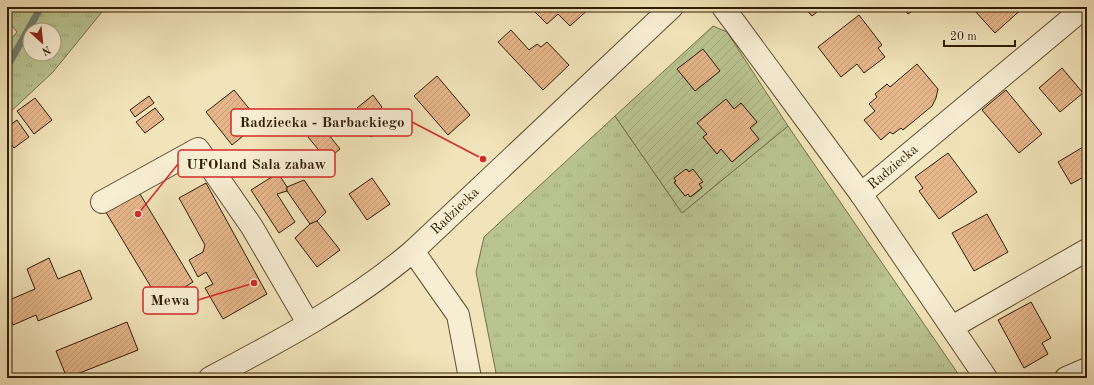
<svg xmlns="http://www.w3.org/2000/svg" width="1094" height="385" font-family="'Old Standard TT',serif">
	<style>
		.grass { fill: url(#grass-tufts); stroke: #74704a; fill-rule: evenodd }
		.garden { fill: url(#garden-furrows); stroke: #74704a; fill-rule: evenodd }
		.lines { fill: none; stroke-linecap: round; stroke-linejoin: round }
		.stream { stroke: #717d6e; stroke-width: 7 }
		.building { fill: url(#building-hatch); stroke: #301d03 }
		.minor-casing { stroke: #604f31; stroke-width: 24 }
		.minor { stroke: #f7edd2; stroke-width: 22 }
		.labels { text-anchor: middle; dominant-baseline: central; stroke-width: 3; stroke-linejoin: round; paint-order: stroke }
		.street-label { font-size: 14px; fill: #301d03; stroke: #f7edd2 }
		.leader { fill: none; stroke: #d62828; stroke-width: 1.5 }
		.callout-dot { fill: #d62828; stroke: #f7edd2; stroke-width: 1.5 }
		.callout { fill: #f7edd2; stroke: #d62828; stroke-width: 1.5 }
		.callout-label { font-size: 15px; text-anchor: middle; font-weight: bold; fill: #301d03 }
	</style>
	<defs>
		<pattern id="grass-tufts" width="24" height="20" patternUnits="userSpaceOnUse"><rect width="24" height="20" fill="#b9c491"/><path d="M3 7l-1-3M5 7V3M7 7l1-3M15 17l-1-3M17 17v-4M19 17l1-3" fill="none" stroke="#9fa87b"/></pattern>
		<pattern id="garden-furrows" width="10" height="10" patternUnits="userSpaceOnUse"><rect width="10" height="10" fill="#b9c491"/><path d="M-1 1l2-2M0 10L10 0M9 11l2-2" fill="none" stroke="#9fa87b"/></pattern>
		<pattern id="building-hatch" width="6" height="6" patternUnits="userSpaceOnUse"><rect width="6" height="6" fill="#e6b78b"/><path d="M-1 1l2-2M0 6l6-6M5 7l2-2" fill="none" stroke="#c69d76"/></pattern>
	</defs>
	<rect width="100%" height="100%" fill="#f2e4ba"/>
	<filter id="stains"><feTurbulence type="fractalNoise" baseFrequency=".005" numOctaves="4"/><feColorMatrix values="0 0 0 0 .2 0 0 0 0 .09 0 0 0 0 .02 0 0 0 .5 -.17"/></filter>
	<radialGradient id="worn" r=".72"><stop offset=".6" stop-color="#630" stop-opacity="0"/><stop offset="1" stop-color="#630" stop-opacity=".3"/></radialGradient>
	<g class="grass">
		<path d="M7,7H106L53,72L7,115V44L17,32L7,20ZM30,30H54V54H30Z"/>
		<path d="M615,116L682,213L788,126L961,378H497L476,272L484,237Z"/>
	</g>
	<path class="garden" d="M713,26L727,32L788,126L682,213L615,116ZM703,50L720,71L695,91L677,69ZM726,99L734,109L741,103L757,122L750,128L759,139L732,162L721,149L716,153L703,137L707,134L698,123ZM687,169L702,182L699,184L702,188L691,197L688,194L685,196L674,183L676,181L674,178Z"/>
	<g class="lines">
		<path class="stream" d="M7,67L41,7"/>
	</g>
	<g class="building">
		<path d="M539,7H591L570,26L558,14L547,24L534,11Z"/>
		<path d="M804,7H823L812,16Z"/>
		<path d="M902,7H918L908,14Z"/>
		<path d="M978,7H1024L995,33L974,10Z"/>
		<path d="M859,15L882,45L878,48L885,57L864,73L857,64L841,77L818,47Z"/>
		<path d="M511,30L529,50L537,44L541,47L547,42L569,65L543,90L498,42Z"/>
		<path d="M703,49L720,71L695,91L677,69Z"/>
		<path d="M917,64L938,89L936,98L932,106L903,130L901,128L893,134L890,132L881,140L864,120L875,111L869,104L877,97L875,94L887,84L890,87Z"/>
		<path d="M1062,68L1083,93L1060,112L1039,88Z"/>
		<path d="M437,76L470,115L448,135L414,96Z"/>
		<path d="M234,90L260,122L232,145L206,112Z"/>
		<path d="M1006,90L1042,134L1019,153L982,110Z"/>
		<path d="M373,95L382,107L379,110L390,122L371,137L362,126L368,122L357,108Z"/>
		<path d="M149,96L154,103L135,117L130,110Z"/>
		<path d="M35,98L52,120L34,134L17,111Z"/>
		<path d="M726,99L734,109L741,103L757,122L750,128L759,139L732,162L721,149L717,154L703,137L707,134L697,123Z"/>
		<path d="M155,108L164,119L145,133L136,122Z"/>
		<path d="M17,120L29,137L14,148L7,138V127Z"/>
		<path d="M322,126L340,149L327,160L308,137Z"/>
		<path d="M1083,147L1087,154V175L1071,184L1058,162Z"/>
		<path d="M948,153L977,192L939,219L919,191L923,188L915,177Z"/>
		<path d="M686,169L689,172L693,169L703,182L699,184L702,188L690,197L688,194L685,196L674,182L676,181L674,178Z"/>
		<path d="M278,173L287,187V191L277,194L295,222L279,233L251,190Z"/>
		<path d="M372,178L390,204L367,220L349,194Z"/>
		<path d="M304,180L326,212L317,221L310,224L287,191V187Z"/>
		<path d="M206,183L267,294L223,319L205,288L213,284L206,272L198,277L189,260L203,252L205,245L179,198Z"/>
		<path d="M137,189L193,282L160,302L104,209Z"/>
		<path d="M987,214L1008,252L974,271L952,233Z"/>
		<path d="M317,221L340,250L317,267L295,238L310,224Z"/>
		<path d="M49,258L58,279L80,270L92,299L38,321L36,315L13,325L7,309V301L35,289L27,269Z"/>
		<path d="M1031,302L1051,338L1042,343L1048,354L1024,368L998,320Z"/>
		<path d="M127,322L138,350L67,378L56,351Z"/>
	</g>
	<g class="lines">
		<defs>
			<g id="minor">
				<path d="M723,7L861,194L1085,7"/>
				<path d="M861,194L986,378"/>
				<path d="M102,202L198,149L252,227L308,323"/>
				<path d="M413,251L458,315L470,378"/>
				<path d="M952,327L1087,250"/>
				<path d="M210,378C280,341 352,303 413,251L672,7"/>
				<path d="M1066,378L1087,369"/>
			</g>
		</defs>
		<use href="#minor" class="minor-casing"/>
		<use href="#minor" class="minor"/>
	</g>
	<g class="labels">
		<g class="street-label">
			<text transform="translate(893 167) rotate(-40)">Radziecka</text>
			<text transform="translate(455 211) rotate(-44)">Radziecka</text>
		</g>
	</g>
	<path class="leader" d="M483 159L412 122M138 214L178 164M254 283L198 300"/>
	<g class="callout-dot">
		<circle cx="483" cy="159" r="4"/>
		<circle cx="138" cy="214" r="4"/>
		<circle cx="254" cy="283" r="4"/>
	</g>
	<g class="callout">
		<rect x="231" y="109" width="181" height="27" rx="4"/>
		<rect x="178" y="150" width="157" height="27" rx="4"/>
		<rect x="143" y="287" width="55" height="27" rx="4"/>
	</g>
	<g class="callout-label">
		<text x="322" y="127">Radziecka - Barbackiego</text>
		<text x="256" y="169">UFOland Sala zabaw</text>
		<text x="170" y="305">Mewa</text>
	</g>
	<rect width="1094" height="385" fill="none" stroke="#f2e4ba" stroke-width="24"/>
	<rect x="8" y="8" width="1078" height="369" fill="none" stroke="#301d03" stroke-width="2"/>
	<rect x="12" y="12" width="1070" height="361" fill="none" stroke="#301d03"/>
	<g transform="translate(42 42) rotate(153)"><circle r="19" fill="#f7edd2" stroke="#a79a7f"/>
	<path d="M0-3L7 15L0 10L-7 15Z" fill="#8f2418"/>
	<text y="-6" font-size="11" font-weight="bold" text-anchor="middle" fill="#301d03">N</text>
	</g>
	<path d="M944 40v6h71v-6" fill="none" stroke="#301d03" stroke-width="2"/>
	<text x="950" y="40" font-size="12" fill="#301d03" stroke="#f7edd2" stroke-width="3" paint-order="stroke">20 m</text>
	<rect width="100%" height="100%" filter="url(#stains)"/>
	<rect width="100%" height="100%" fill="url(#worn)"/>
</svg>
